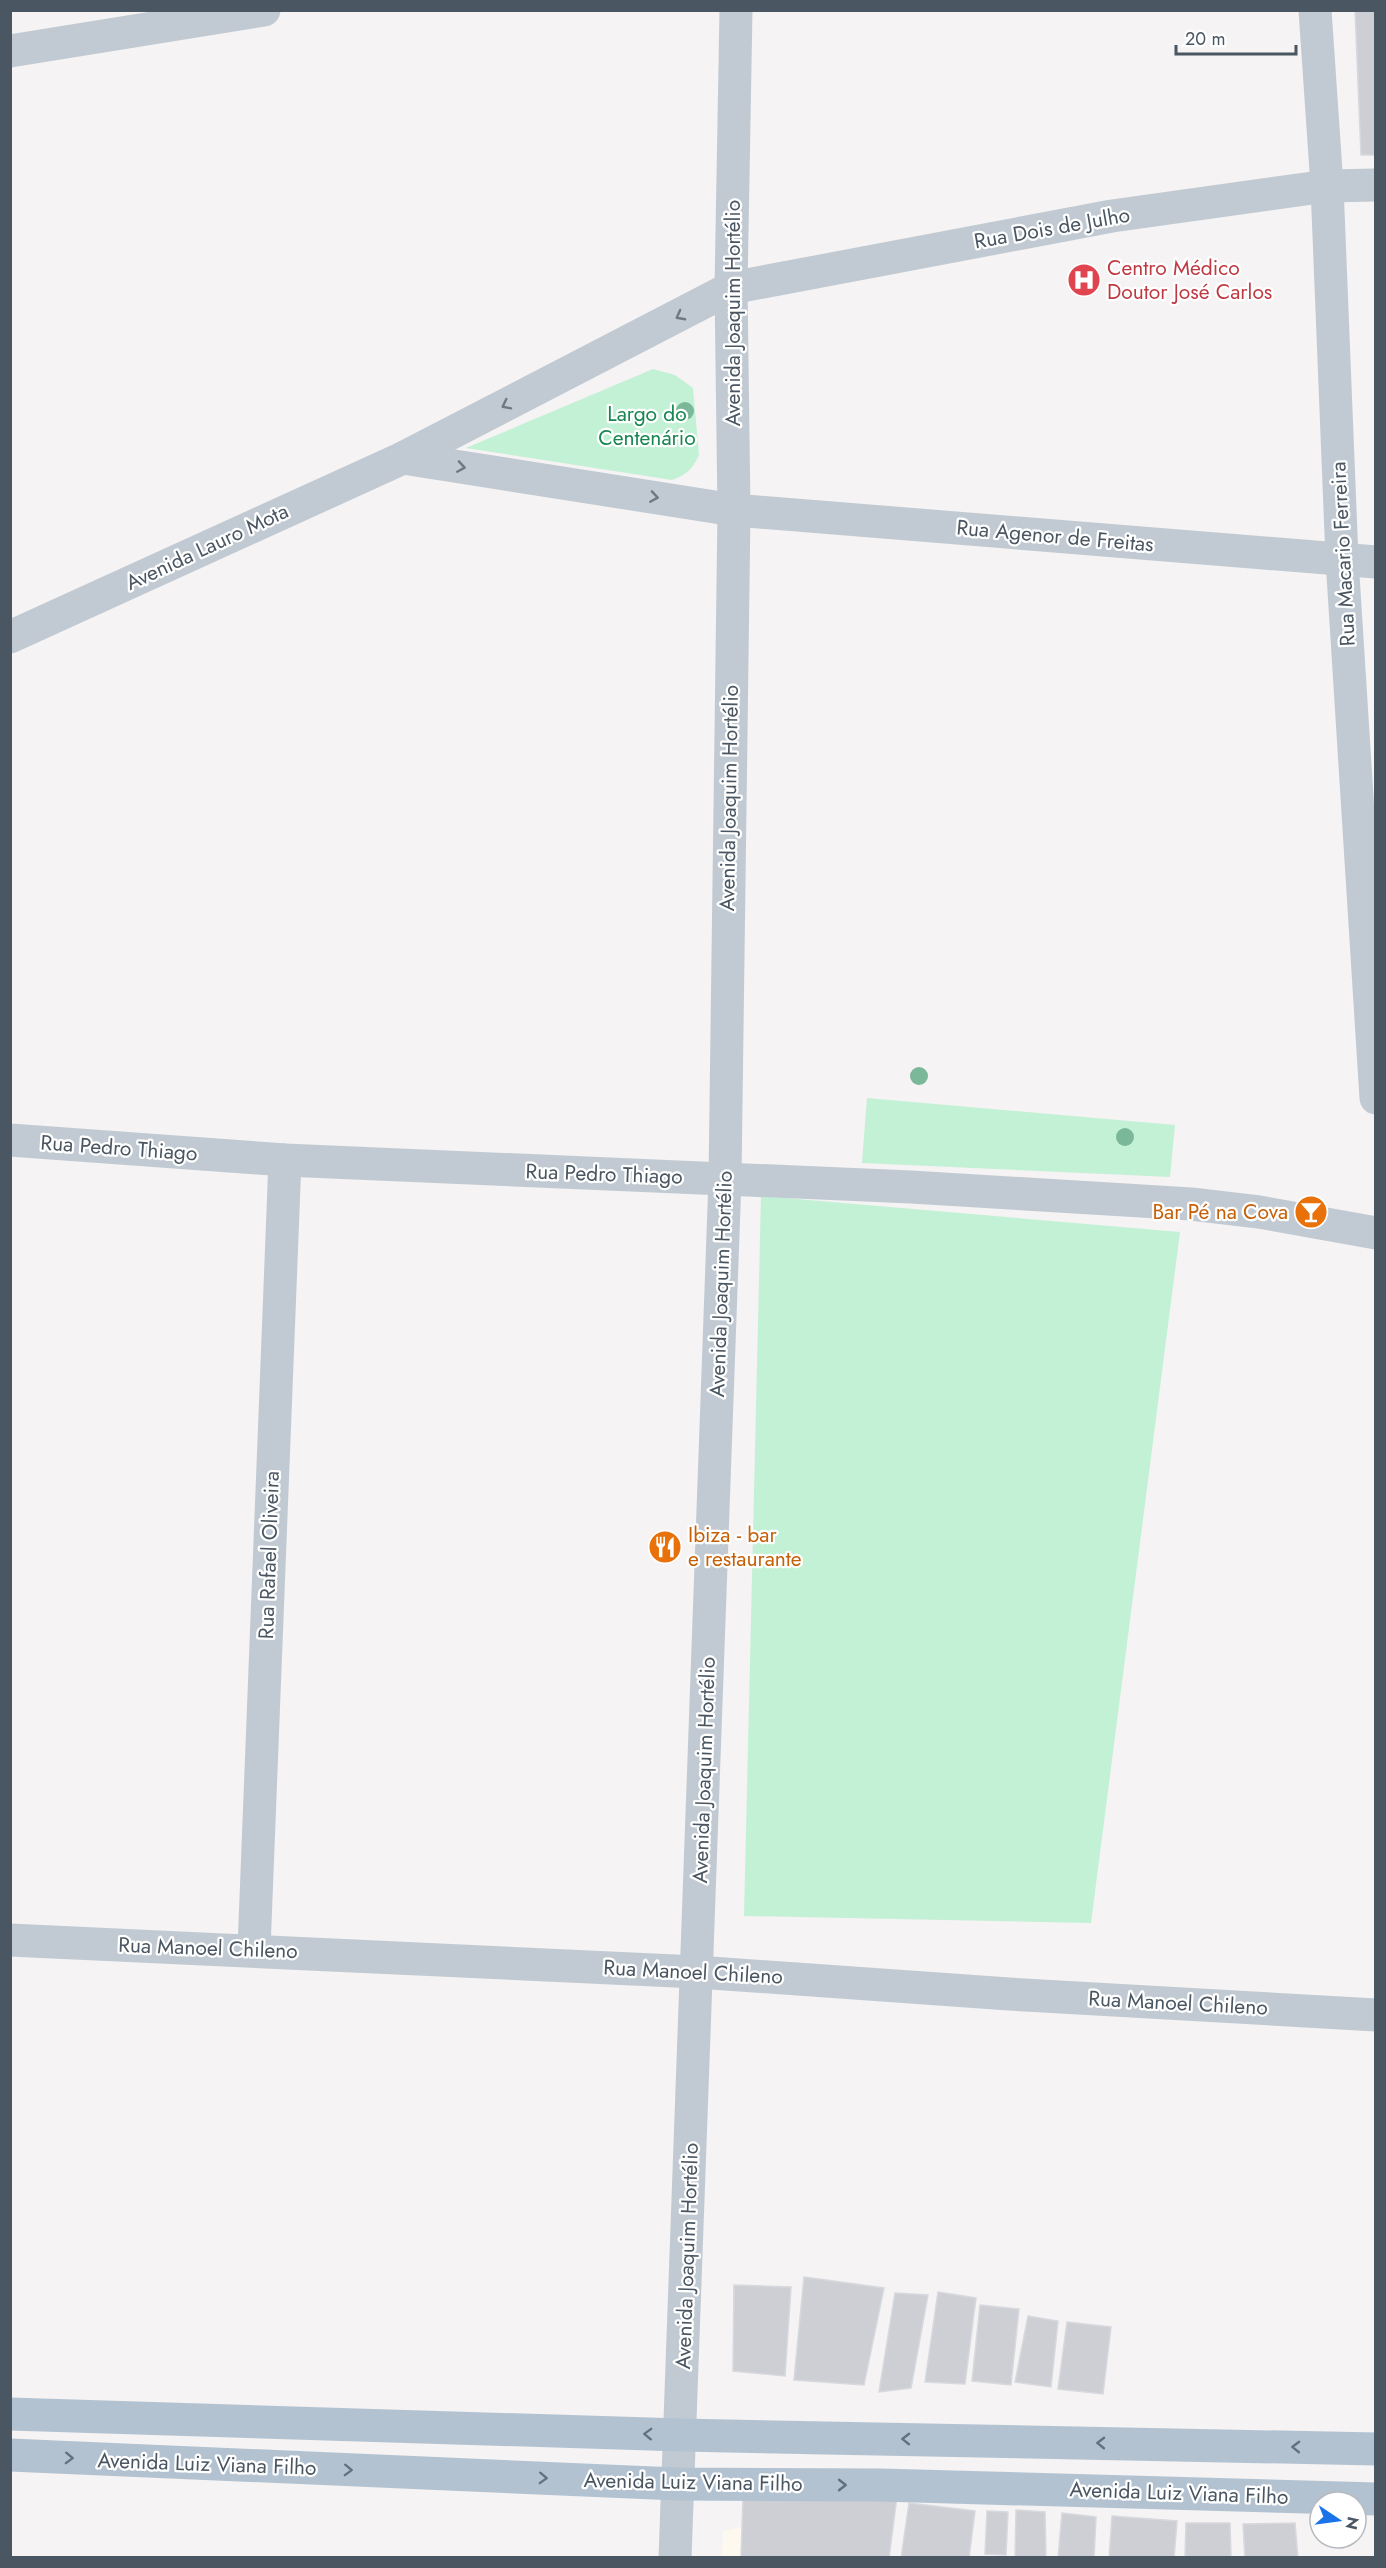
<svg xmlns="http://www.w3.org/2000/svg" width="1386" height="2568" font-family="Jost,sans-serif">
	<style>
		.commercial { fill: #fdf9ef }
		.green { fill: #c3f1d5 }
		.building { fill: #cdcfd5; stroke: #d7d9de; stroke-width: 1.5 }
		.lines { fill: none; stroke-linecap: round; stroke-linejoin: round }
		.minor { stroke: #c1cad2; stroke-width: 33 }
		.major { stroke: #b3c2d1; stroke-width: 33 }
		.tree { fill: #7bb799 }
		.oneway { stroke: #6e7983 }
		.oneway2 { stroke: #64717d }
		.labels { text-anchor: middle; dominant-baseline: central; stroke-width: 4.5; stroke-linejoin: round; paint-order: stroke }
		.street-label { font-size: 21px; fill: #4a5661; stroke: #fff }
		.health-label { font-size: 21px; fill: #be3a42; stroke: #fff; text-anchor: start }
		.park-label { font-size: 21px; fill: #17864f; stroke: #fff }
		.food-label { font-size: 21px; fill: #c56008; stroke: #fff; text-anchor: end }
	</style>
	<rect width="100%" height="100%" fill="#f5f3f3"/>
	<path class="commercial" d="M762,2523L794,2557L722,2558L723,2531Z"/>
	<g class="green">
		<path d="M653,369L675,375L693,388L699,455C693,469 686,475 672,480L466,448Z"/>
		<path d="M867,1098L1175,1125L1170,1177L862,1163Z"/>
		<path d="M761,1196L1180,1232L1091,1923L744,1916Z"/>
	</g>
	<g class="building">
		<path d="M1355,10H1376V155H1361Z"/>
		<path d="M804,2277L884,2288L864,2385L794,2380Z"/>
		<path d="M734,2285L791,2287L785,2376L733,2371Z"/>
		<path d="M938,2292L976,2298L965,2384L925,2382Z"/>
		<path d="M895,2293L928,2295L911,2388L879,2392Z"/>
		<path d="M980,2305L1019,2309L1011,2385L972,2381Z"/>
		<path d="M1028,2316L1058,2321L1051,2387L1015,2382Z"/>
		<path d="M1067,2322L1111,2327L1103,2394L1058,2389Z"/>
		<path d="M898,2489L889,2558H741L743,2496Z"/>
		<path d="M909,2503L975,2511L969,2558H901Z"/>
		<path d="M1016,2510L1045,2512L1046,2558H1015Z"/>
		<path d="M987,2511L1008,2512L1006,2555L985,2554Z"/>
		<path d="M1062,2513L1096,2517L1094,2558H1058Z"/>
		<path d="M1112,2516L1177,2521L1174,2558H1109Z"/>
		<path d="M1186,2523H1230L1231,2558H1185Z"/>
		<path d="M1295,2523L1298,2558H1245L1243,2524Z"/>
	</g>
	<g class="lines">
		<g class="minor">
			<path d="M1315,10L1327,186L1342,559L1376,1098"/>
			<path d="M10,51L264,10"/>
			<path d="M403,458L734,510L1376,562"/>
			<path d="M10,637L403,458L731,288L1112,216L1327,186L1376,185"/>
			<path d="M10,1140L285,1160L911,1187L1191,1204L1259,1212L1376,1233"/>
			<path d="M10,1940L697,1972L1009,1994L1376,2015"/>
			<path d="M254,1949L285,1160"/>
			<path d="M675,2558L725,1179L734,510L731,288L736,10"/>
		</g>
		<g class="major">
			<path d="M10,2414L681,2435L1376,2449"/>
			<path d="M10,2455L677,2484L881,2485L1376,2499"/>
		</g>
	</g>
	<g class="tree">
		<circle cx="685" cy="411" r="9"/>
		<circle cx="919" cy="1076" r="9"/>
		<circle cx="1125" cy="1137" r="9"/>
	</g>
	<defs><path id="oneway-chevron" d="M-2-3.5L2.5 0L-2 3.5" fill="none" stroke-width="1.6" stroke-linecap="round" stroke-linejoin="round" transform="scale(1.5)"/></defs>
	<g class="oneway">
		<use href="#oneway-chevron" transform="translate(680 316) rotate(152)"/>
		<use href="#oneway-chevron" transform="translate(506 405) rotate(153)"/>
		<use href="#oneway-chevron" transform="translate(461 467) rotate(9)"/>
		<use href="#oneway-chevron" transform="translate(654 497) rotate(9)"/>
	</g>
	<g class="oneway2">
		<use href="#oneway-chevron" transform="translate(648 2434) rotate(-178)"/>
		<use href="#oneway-chevron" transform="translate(906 2439) rotate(-179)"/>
		<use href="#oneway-chevron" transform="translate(1101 2443) rotate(-179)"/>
		<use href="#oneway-chevron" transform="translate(1296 2447) rotate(-179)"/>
		<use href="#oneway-chevron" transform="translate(69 2458) rotate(2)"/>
		<use href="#oneway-chevron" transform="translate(348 2470) rotate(2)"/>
		<use href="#oneway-chevron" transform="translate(543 2478) rotate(2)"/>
		<use href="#oneway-chevron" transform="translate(842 2485)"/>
	</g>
	<defs>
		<symbol id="hospital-disc" viewBox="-11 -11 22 22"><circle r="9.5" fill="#e0444e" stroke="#fff"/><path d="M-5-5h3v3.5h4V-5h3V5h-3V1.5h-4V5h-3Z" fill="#fff"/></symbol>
		<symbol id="bar-disc" viewBox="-11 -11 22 22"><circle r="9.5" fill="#e8710a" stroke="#fff"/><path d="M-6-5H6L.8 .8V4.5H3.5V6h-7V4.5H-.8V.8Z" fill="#fff"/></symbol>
		<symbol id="restaurant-disc" viewBox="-11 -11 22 22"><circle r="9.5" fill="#e8710a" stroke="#fff"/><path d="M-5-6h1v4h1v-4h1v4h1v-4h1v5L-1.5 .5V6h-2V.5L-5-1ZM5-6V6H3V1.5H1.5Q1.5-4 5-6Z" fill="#fff"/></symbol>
	</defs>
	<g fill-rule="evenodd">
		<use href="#hospital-disc" x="1065" y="261" width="38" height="38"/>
		<use href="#bar-disc" x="1292" y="1193" width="38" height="38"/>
		<use href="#restaurant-disc" x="646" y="1528" width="38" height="38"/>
	</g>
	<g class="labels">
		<g class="street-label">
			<text transform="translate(1052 228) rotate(-10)">Rua Dois de Julho</text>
			<text transform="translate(733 313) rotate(-90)">Avenida Joaquim Hortélio</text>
			<text transform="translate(1055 536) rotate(5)">Rua Agenor de Freitas</text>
			<text transform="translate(207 547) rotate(-25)">Avenida Lauro Mota</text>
			<text transform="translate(1343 554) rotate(-93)">Rua Macario Ferreira</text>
			<text transform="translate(729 798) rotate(-89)">Avenida Joaquim Hortélio</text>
			<text transform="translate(119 1148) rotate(4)">Rua Pedro Thiago</text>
			<text transform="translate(604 1174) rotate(2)">Rua Pedro Thiago</text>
			<text transform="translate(721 1284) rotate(-88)">Avenida Joaquim Hortélio</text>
			<text transform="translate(269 1555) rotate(-88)">Rua Rafael Oliveira</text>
			<text transform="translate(704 1770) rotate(-88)">Avenida Joaquim Hortélio</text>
			<text transform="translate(208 1948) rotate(2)">Rua Manoel Chileno</text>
			<text transform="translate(693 1972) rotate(3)">Rua Manoel Chileno</text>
			<text transform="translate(1178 2003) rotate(3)">Rua Manoel Chileno</text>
			<text transform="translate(687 2256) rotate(-88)">Avenida Joaquim Hortélio</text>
			<text transform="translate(207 2464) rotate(2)">Avenida Luiz Viana Filho</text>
			<text transform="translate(693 2482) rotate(1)">Avenida Luiz Viana Filho</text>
			<text transform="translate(1179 2493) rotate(2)">Avenida Luiz Viana Filho</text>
		</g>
		<g class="health-label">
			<text x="1107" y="268">Centro Médico<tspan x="1107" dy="24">Doutor José Carlos</tspan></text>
		</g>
		<g class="park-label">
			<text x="647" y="414">Largo do<tspan x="647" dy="24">Centenário</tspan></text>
		</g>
		<g class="food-label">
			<text x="1288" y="1212">Bar Pé na Cova</text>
			<text x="688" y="1535" text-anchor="start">Ibiza - bar<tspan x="688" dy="24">e restaurante</tspan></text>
		</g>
	</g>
	<rect width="1386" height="2568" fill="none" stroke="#4a5661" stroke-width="24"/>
	<g transform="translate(1338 2520) rotate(103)"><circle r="28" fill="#ffffff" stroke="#b7bbc0" stroke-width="1.5"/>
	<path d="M0-4.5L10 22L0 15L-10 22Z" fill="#1a73e8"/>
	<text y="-9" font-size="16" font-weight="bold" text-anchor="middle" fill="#4a5661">N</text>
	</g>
	<path d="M1176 45v9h120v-9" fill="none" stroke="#4a5661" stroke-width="3"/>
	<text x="1185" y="45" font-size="18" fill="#4a5661" stroke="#ffffff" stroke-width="4.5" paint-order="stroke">20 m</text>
</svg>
